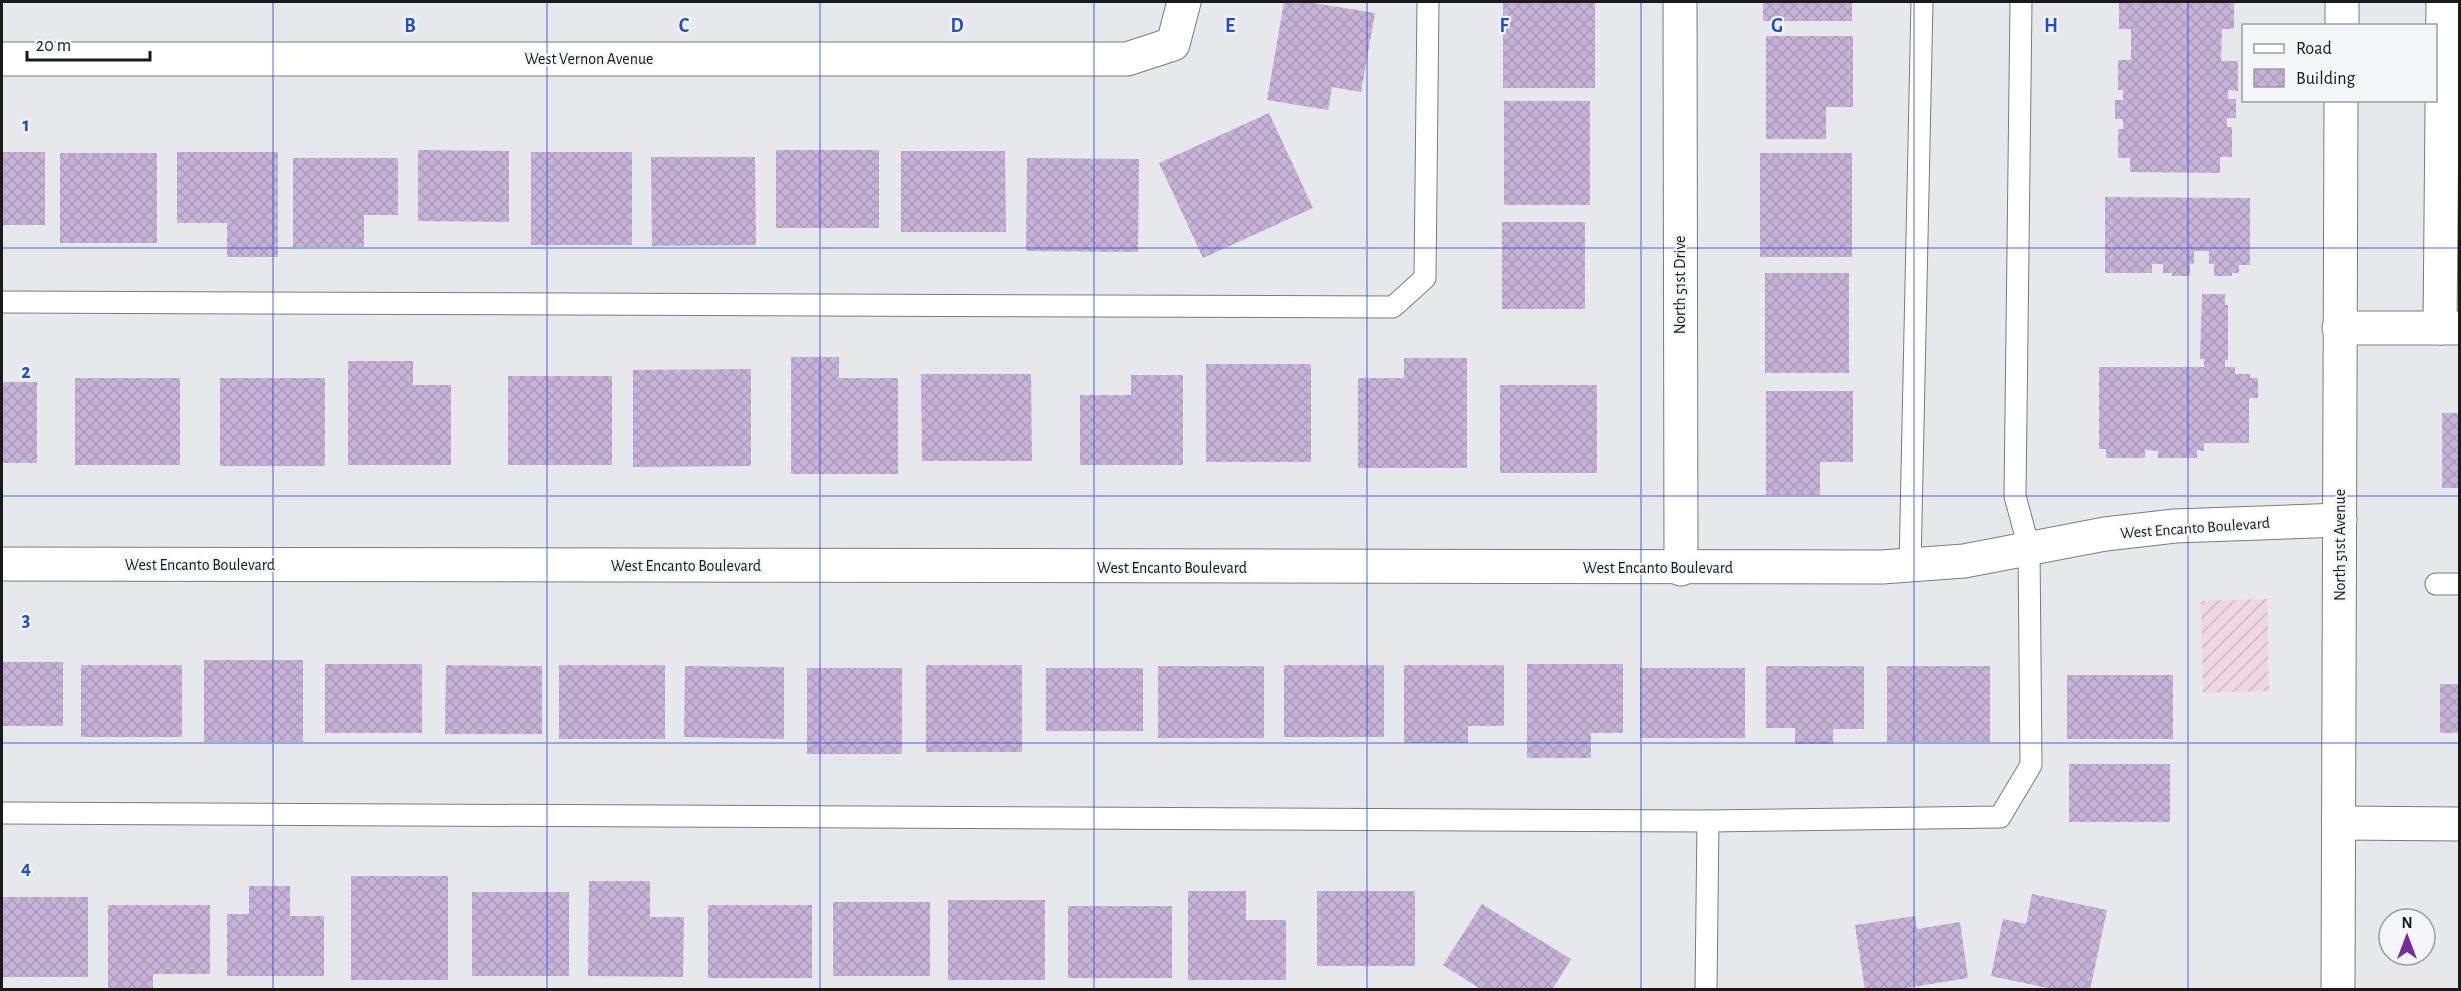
<svg xmlns="http://www.w3.org/2000/svg" width="2461" height="991" font-family="'Alegreya Sans',sans-serif">
	<style>
		.industrial { fill: url(#industrial-furrows) }
		.building { fill: url(#building-cross-hatch) }
		.lines { fill: none; stroke-linecap: round; stroke-linejoin: round }
		.lane-casing { stroke: #797b7d; stroke-width: 23 }
		.street-casing { stroke: #797b7d; stroke-width: 35 }
		.secondary-casing { stroke: #797b7d; stroke-width: 35 }
		.primary-casing { stroke: #797b7d; stroke-width: 35 }
		.lane { stroke: #fff; stroke-width: 21 }
		.street { stroke: #fff; stroke-width: 33 }
		.secondary { stroke: #fff; stroke-width: 33 }
		.primary { stroke: #fff; stroke-width: 33 }
		.grid { fill: none; stroke: #1d4ed8; stroke-width: 1.5; stroke-opacity: 0.55 }
		.labels { text-anchor: middle; dominant-baseline: central; stroke-width: 4.5; stroke-linejoin: round; paint-order: stroke }
		.street-label { font-size: 16px; fill: #191a1a; stroke: #f4f5f8 }
		.grid-label { font-size: 20px; text-anchor: middle; font-weight: bold; fill: #1d4ed8; stroke: #f4f5f8; stroke-width: 4.5; stroke-linejoin: round; paint-order: stroke }
	</style>
	<defs>
		<pattern id="industrial-furrows" width="10" height="10" patternUnits="userSpaceOnUse" patternTransform="scale(1.5)"><rect width="10" height="10" fill="#eed7e2"/><path d="M-1 1l2-2M0 10L10 0M9 11l2-2" fill="none" stroke="#ccb8c1"/></pattern>
		<pattern id="building-cross-hatch" width="8" height="8" patternUnits="userSpaceOnUse" patternTransform="scale(1.5)"><rect width="8" height="8" fill="#c7b3d8"/><path d="M0 0l8 8M0 8l8-8" fill="none" stroke="#aa99b9"/></pattern>
	</defs>
	<rect width="100%" height="100%" fill="#e6e8eb"/>
	<path class="industrial" d="M2267,599L2269,691L2203,693L2201,601Z"/>
	<g class="building">
		<path d="M1284,2H1307L1375,13L1361,92L1332,87L1328,110L1267,100Z"/>
		<rect x="1503" y="2" width="92" height="86"/>
		<rect x="1763" y="2" width="89" height="19"/>
		<path d="M2119,2H2234V29H2222L2221,61H2238V91L2228,90V99H2236V118H2227V127H2232V157H2220V173L2130,172V158H2118V129H2123V119H2115V100H2123V90H2118V60H2131V29H2119Z"/>
		<path d="M1766,36H1853V107H1826V139H1766Z"/>
		<rect x="1504" y="101" width="86" height="104"/>
		<path d="M1269,113L1313,208L1203,258L1159,163Z"/>
		<path d="M418,150L509,151V222L418,221Z"/>
		<rect x="776" y="150" width="103" height="78"/>
		<path d="M901,151H1005L1006,232H901Z"/>
		<rect x="2" y="152" width="43" height="73"/>
		<path d="M177,152H278V257H227V223H177Z"/>
		<rect x="531" y="152" width="101" height="93"/>
		<rect x="60" y="153" width="97" height="90"/>
		<rect x="1760" y="153" width="92" height="104"/>
		<path d="M651,157H755L756,245L652,246Z"/>
		<path d="M293,158H398V215H364V247H293Z"/>
		<path d="M1027,158L1139,159L1138,252L1026,251Z"/>
		<path d="M2105,197L2250,198V265H2239V273H2232V276H2214V264H2209V251H2194V264H2190V276H2172V273H2163V264H2152V273H2105Z"/>
		<rect x="1502" y="222" width="83" height="87"/>
		<rect x="1765" y="273" width="84" height="100"/>
		<path d="M2202,294H2225V305H2228V360H2225V367H2235V374H2250V378H2258V398H2249V443H2204V451L2197,450V458H2158V451L2145,450V458H2106V449H2099V367H2204V359H2200Z"/>
		<path d="M791,357H839V378H898V474H791Z"/>
		<path d="M1404,358H1467V468H1358V378H1404Z"/>
		<path d="M348,361H413V385H451V465H348Z"/>
		<rect x="1206" y="364" width="105" height="98"/>
		<path d="M751,369V466L633,467V370Z"/>
		<path d="M921,374H1031L1032,461H922Z"/>
		<path d="M1131,375H1183V465H1080V395H1131Z"/>
		<rect x="508" y="376" width="104" height="89"/>
		<rect x="75" y="378" width="105" height="87"/>
		<rect x="220" y="378" width="105" height="88"/>
		<rect x="2" y="382" width="35" height="81"/>
		<rect x="1500" y="385" width="97" height="88"/>
		<path d="M1766,391H1853V462H1820V495H1766Z"/>
		<rect x="2442" y="413" width="18" height="75"/>
		<rect x="204" y="660" width="99" height="82"/>
		<rect x="2" y="662" width="61" height="64"/>
		<rect x="325" y="664" width="97" height="69"/>
		<path d="M1527,664H1623V733H1591V758H1527Z"/>
		<rect x="81" y="665" width="101" height="72"/>
		<path d="M446,665L542,666V734H445Z"/>
		<rect x="559" y="665" width="106" height="74"/>
		<rect x="926" y="665" width="96" height="87"/>
		<rect x="1284" y="665" width="100" height="72"/>
		<path d="M1404,665H1504V726H1468V743H1404Z"/>
		<path d="M685,666L784,667V739L684,737Z"/>
		<rect x="1158" y="666" width="106" height="72"/>
		<path d="M1766,666H1864V729H1833V744H1795V728H1766Z"/>
		<rect x="1887" y="666" width="103" height="76"/>
		<rect x="807" y="668" width="95" height="86"/>
		<rect x="1046" y="668" width="97" height="63"/>
		<rect x="1640" y="668" width="105" height="70"/>
		<rect x="2067" y="675" width="106" height="64"/>
		<rect x="2440" y="684" width="20" height="49"/>
		<rect x="2069" y="764" width="101" height="58"/>
		<rect x="351" y="876" width="97" height="104"/>
		<path d="M589,881H650V917H684L683,977L588,976Z"/>
		<path d="M249,886H290V916H324V976H227V914H249Z"/>
		<path d="M1188,891H1246V920H1286V980H1188Z"/>
		<rect x="1317" y="891" width="98" height="75"/>
		<rect x="472" y="892" width="97" height="84"/>
		<path d="M2032,894L2107,910L2090,990H2057L1991,976L2003,919L2026,924Z"/>
		<rect x="2" y="897" width="86" height="80"/>
		<rect x="948" y="900" width="97" height="80"/>
		<rect x="833" y="902" width="97" height="74"/>
		<path d="M1482,904L1571,959L1552,990H1482L1443,965Z"/>
		<path d="M108,905H210V974H153V990H108Z"/>
		<rect x="708" y="905" width="104" height="73"/>
		<rect x="1068" y="906" width="104" height="72"/>
		<path d="M1915,916L1917,929L1960,922L1968,978L1894,990H1865L1855,925Z"/>
	</g>
	<g class="lines">
		<defs>
			<g id="lane">
				<path d="M2,302L1393,307L1425,278L1428,2"/>
				<path d="M1910,567L1922,2"/>
				<path d="M2436,584H2460"/>
				<path d="M2,813L1708,821L2000,817L2031,765L2029,548L2015,496L2021,2"/>
				<path d="M1706,990L1708,821"/>
			</g>
			<g id="street">
				<path d="M1680,2L1681,569"/>
				<path d="M2,59H1127L1173,44L1184,2"/>
				<path d="M2339,328H2460"/>
				<path d="M2440,328L2443,2"/>
				<path d="M2339,823L2460,824"/>
			</g>
			<path id="secondary" d="M2,564L1882,567L1964,561L2105,534L2175,526L2340,520"/>
			<g id="primary">
				<path d="M2342,26V2"/>
				<path d="M2338,990L2341,100"/>
			</g>
		</defs>
		<use href="#lane" class="lane-casing"/>
		<use href="#street" class="street-casing"/>
		<use href="#secondary" class="secondary-casing"/>
		<use href="#primary" class="primary-casing"/>
		<use href="#lane" class="lane"/>
		<use href="#street" class="street"/>
		<use href="#secondary" class="secondary"/>
		<use href="#primary" class="primary"/>
	</g>
	<path class="grid" d="M273,2V990M547,2V990M820,2V990M1094,2V990M1367,2V990M1641,2V990M1914,2V990M2188,2V990M2,248H2460M2,496H2460M2,743H2460"/>
	<g class="labels">
		<g class="street-label">
			<text x="589" y="59">West Vernon Avenue</text>
			<text transform="translate(1680 285) rotate(-90)">North 51st Drive</text>
			<text transform="translate(2195 528) rotate(-4)">West Encanto Boulevard</text>
			<text transform="translate(2340 545) rotate(-90)">North 51st Avenue</text>
			<text x="200" y="565">West Encanto Boulevard</text>
			<text x="686" y="566">West Encanto Boulevard</text>
			<text x="1172" y="568">West Encanto Boulevard</text>
			<text x="1658" y="568">West Encanto Boulevard</text>
		</g>
	</g>
	<g class="grid-label">
		<text x="410" y="32">B</text>
		<text x="684" y="32">C</text>
		<text x="957" y="32">D</text>
		<text x="1230" y="32">E</text>
		<text x="1504" y="32">F</text>
		<text x="1777" y="32">G</text>
		<text x="2051" y="32">H</text>
		<text x="26" y="131">1</text>
		<text x="26" y="378">2</text>
		<text x="26" y="626">3</text>
		<text x="26" y="874">4</text>
	</g>
	<rect width="2461" height="991" fill="none" stroke="#191a1a" stroke-width="6"/>
	<rect x="2242" y="24" width="195" height="78" fill="#f4f5f8" stroke="#9c9d9f" stroke-width="1.5"/>
	<rect x="2254" y="44" width="30" height="9" fill="#ffffff" stroke="#9c9d9f" stroke-width="1.5"/>
	<text x="2296" y="54" font-size="18" fill="#191a1a">Road</text>
	<rect x="2254" y="69" width="30" height="18" fill="url(#building-cross-hatch)" stroke="#9c9d9f" stroke-width="1.5"/>
	<text x="2296" y="84" font-size="18" fill="#191a1a">Building</text>
	<g transform="translate(2407 937)"><circle r="28" fill="#f4f5f8" stroke="#9c9d9f" stroke-width="1.5"/>
	<path d="M0-4.5L10 22L0 15L-10 22Z" fill="#792b9c"/>
	<text y="-9" font-size="16" font-weight="bold" text-anchor="middle" fill="#191a1a">N</text>
	</g>
	<path d="M27 51v9h123v-9" fill="none" stroke="#191a1a" stroke-width="3"/>
	<text x="36" y="51" font-size="18" fill="#191a1a" stroke="#f4f5f8" stroke-width="4.5" paint-order="stroke">20 m</text>
</svg>
